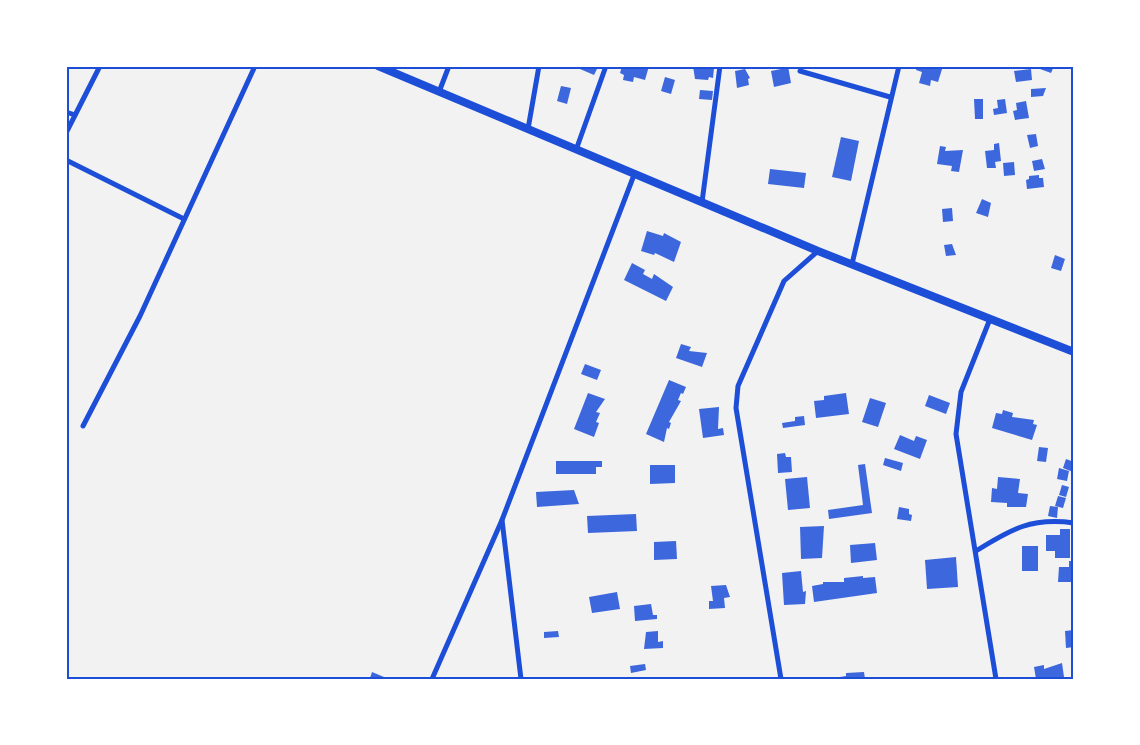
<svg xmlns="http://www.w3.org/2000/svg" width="1140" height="745" font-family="'Work Sans',sans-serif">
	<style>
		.building { fill: #3d67dc }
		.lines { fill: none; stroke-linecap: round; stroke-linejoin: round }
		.minor { stroke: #1d4ed8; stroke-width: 5 }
		.trunk { stroke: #1d4ed8; stroke-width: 8 }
		.neatline { fill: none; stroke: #1d4ed8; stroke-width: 2 }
	</style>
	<rect width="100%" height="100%" fill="#f2f2f2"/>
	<g class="building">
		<path d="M582,66H595L597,69L594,75L580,69Z"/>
		<path d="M622,66H649L645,80L634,77L633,82L623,80L624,75L620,73Z"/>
		<path d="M693,66L714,68L713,78L709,77L708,80L695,79Z"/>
		<path d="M780,66H788L791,83L774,87L771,71L781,69Z"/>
		<path d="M917,66H943L938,82L931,80L930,86L919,83L922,72L916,70Z"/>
		<path d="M1041,66H1054L1051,73L1040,69Z"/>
		<path d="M745,69L750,78L748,79L749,85L737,88L735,71Z"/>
		<path d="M1031,69L1032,80L1016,82L1014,71Z"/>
		<path d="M665,77L675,80L671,94L661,91Z"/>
		<path d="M561,86L571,88L567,104L557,101Z"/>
		<path d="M1046,88L1043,96L1031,97V89Z"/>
		<path d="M700,90L713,91L712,100L699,99Z"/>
		<path d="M974,99H983V119H975Z"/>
		<path d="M1005,99L1007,113L994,115L993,109L998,108L997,100Z"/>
		<path d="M1026,101L1029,118L1015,120L1013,111L1017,110L1016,103Z"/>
		<path d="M1036,134L1038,146L1030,148L1027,135Z"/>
		<path d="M841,137L859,141L851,181L832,177Z"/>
		<path d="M999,143L1001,161L995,162L996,168H987L985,151L994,150V144Z"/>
		<path d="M940,146L946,147L945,151L963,150L959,172L951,171L952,166L937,164Z"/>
		<path d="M1042,159L1045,169L1034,171L1032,161Z"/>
		<path d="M1014,162L1015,175L1004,176L1003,163Z"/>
		<path d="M770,169L806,173L804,188L768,184Z"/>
		<path d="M1039,175V178H1043L1044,187L1027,189L1026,180L1029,179V176Z"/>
		<path d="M982,199L991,203L988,217L976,213Z"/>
		<path d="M952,208L953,221L943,222L942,209Z"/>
		<path d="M647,231L663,236L664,233L681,242L674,262L655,253L654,255L641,251Z"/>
		<path d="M952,244L956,255L946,256L944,245Z"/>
		<path d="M1055,255L1065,259L1061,271L1051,268Z"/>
		<path d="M632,263L645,270L643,274L652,279L654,274L673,287L666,301L624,280Z"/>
		<path d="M681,344L691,347L689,351L707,353L702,367L676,358Z"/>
		<path d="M585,364L601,370L597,380L581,374Z"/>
		<path d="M669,380L686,387L683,394L681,393L678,400L681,401L669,422L671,423L669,429L667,428L664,442L646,434Z"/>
		<path d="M588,393L605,399L596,412L600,413L596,422L599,423L594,437L574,429Z"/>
		<path d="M846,393L849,414L816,418L814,401L824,400V396Z"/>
		<path d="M929,395L950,403L946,414L925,406Z"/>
		<path d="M870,398L886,403L878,427L862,422Z"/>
		<path d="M719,407L718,429L723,428L724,435L703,438L699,409Z"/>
		<path d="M1003,410L1013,413L1012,417L1034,420L1033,424L1037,425L1032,440L992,428L996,413L1002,414Z"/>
		<path d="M804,416L805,425L783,428L782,423L795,421V417Z"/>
		<path d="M900,435L914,441L916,436L927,440L920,459L894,449Z"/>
		<path d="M1039,447L1048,448L1046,462L1037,461Z"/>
		<path d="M785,453L786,457H791L792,472L778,473L777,454Z"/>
		<path d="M885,458L903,463L901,471L883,465Z"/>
		<path d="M1066,459L1074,462L1073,472L1063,468Z"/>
		<path d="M556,461H602V467H596V474H556Z"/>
		<path d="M865,464L872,513L829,519L828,510L863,505L858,465Z"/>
		<path d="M650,465H675V483L650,484Z"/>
		<path d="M1059,468L1069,471L1067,481L1057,479Z"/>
		<path d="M807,477L810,508L788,510L785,479Z"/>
		<path d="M998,477L1020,479L1018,493L1028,494L1026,507H1007V503L991,502L992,488L997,489Z"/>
		<path d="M1062,485L1069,487L1066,497L1059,495Z"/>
		<path d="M574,490L579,504L537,507L536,492Z"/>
		<path d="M1058,496L1066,498L1063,508L1055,506Z"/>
		<path d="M1050,506L1058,507L1057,518L1048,516Z"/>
		<path d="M899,507L909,509V514L912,515L911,521L897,519Z"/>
		<path d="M636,514L637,531L588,533L587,516Z"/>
		<path d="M824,526L822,558L801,559L800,527Z"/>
		<path d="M1060,529H1070V558H1055V551H1046V535H1060Z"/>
		<path d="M676,541L677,559L654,560V542Z"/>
		<path d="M875,543L877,560L851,563L850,545Z"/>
		<rect x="1022" y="546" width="16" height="25"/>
		<path d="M956,557L958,587L927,589L925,560Z"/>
		<path d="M1069,561H1074V582H1058L1059,567H1069Z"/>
		<path d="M801,571L803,592L806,591L805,604L784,605L782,573Z"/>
		<path d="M863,576V578L875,577L877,593L814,602L812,586L823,584V582H844V578Z"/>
		<path d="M726,585L730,597L724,598L725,608L709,609V601H713L711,586Z"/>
		<path d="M617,592L620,609L592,613L589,597Z"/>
		<path d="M651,604L653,615H657V619L635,621L634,606Z"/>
		<path d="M1074,630V647L1066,648L1065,631Z"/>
		<path d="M558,631L559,637L544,638V632Z"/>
		<path d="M658,631V642L663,641V648L644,649L646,632Z"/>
		<path d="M1062,663L1064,677L1036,679L1034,667L1044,665V669Z"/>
		<path d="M645,664L646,670L631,673L630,666Z"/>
		<path d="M372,672L384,677L383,679L370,678Z"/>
		<path d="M864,672L865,679H828L846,676V673Z"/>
	</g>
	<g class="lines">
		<g class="minor">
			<path d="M800,71L890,97"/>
			<path d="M439,92L449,66"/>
			<path d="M66,112L75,115"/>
			<path d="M528,129L539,66"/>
			<path d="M66,133L100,66"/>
			<path d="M576,150L606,66"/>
			<path d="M66,160L184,219"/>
			<path d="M702,202L720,66"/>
			<path d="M852,264L899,66"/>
			<path d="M990,319L961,392L956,434L996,679"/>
			<path d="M83,426L140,316L255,66"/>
			<path d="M502,520L521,679"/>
			<path d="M976,551C1011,529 1032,517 1074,523"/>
			<path d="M432,679L502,520L634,175"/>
			<path d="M781,679L736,408L738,386L784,281L818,251"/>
		</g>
		<path class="trunk" d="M378,66L818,251L1074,352"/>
	</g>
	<rect width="1140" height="745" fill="none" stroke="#ffffff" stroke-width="135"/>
	<rect x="68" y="68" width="1004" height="610" class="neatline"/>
</svg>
